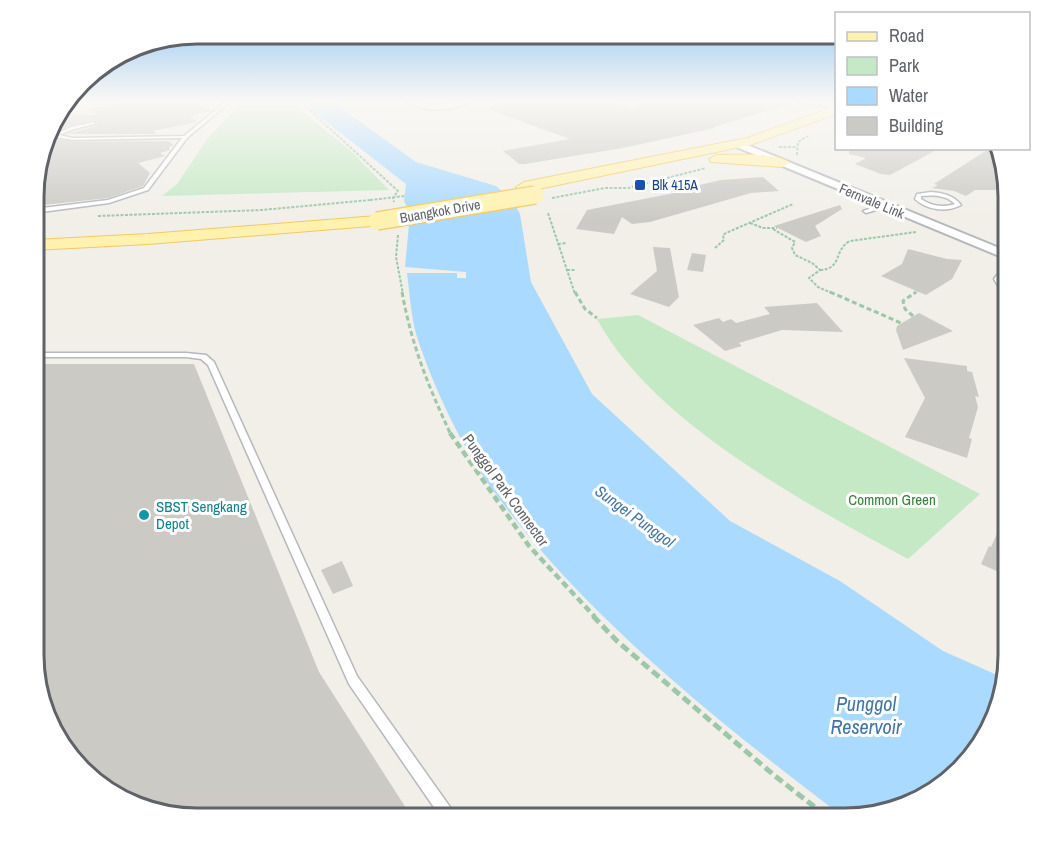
<svg xmlns="http://www.w3.org/2000/svg" width="1042" height="852" font-family="'Archivo Narrow',sans-serif">
	<style>
		.green { fill: #c5e8c5 }
		.water { fill: #aadaff }
		.building { fill: #cccac5 }
		.lines { fill: none; stroke-linecap: round; stroke-linejoin: round }
		.lane-casing { stroke: #b5b8bc; stroke-width: 3 }
		.street-casing { stroke: #b5b8bc; stroke-width: 4 }
		.primary-casing { stroke: #f2c960; stroke-width: 2 }
		.path-far3 { stroke: #9cc7a9; stroke-width: 2; stroke-dasharray: 3 1.5; stroke-linecap: butt }
		.path-far2 { stroke: #9cc7a9; stroke-width: 3; stroke-dasharray: 5 3; stroke-linecap: butt }
		.path-far1 { stroke: #9cc7a9; stroke-width: 4.5; stroke-dasharray: 7 4; stroke-linecap: butt }
		.path { stroke: #9cc7a9; stroke-width: 5; stroke-dasharray: 9 4.5; stroke-linecap: butt }
		.lane { fill: #fff; fill-rule: evenodd }
		.street { fill: #fff; fill-rule: evenodd }
		.primary { fill: #fff2af; fill-rule: evenodd }
		.primary-bridge-casing { stroke: #f2c960; stroke-width: 20; stroke-linecap: butt }
		.path-bridge { stroke: #9cc7a9; stroke-width: 2; stroke-dasharray: 3 1.5; stroke-linecap: butt }
		.primary-bridge { stroke: #fff2af; stroke-width: 17 }
		.transit-dot { fill: #1a4fb4; stroke: #fff; stroke-width: 2 }
		.culture-dot { fill: #0f9aa8; stroke: #fff; stroke-width: 2 }
		.labels { text-anchor: middle; dominant-baseline: central; stroke-width: 6; stroke-linejoin: round; paint-order: stroke }
		.far-transit-label { font-size: 14px; fill: #164399; stroke: #fff; text-anchor: start }
		.far-street-label { font-size: 14px; fill: #5f6368; stroke: #fff }
		.street-label { font-size: 15px; fill: #5f6368; stroke: #fff }
		.park-label { font-size: 15px; fill: #348238; stroke: #fff }
		.culture-label { font-size: 15px; fill: #0d838f; stroke: #fff; text-anchor: start }
		.water-label { font-size: 16px; font-style: italic; fill: #4174aa; stroke: #fff }
		.near-water-label { font-size: 20px; font-style: italic; fill: #4174aa; stroke: #fff }
		.rim { fill: none; stroke: #5f6368; stroke-width: 3 }
	</style>
	<rect width="100%" height="100%" fill="#f1efe8"/>
	<g class="green">
		<path d="M244,100H298L296,106L354,154L389,190L162,196L177,184L208,138Z"/>
		<path d="M638,315L980,494L908,559C807,504 653,423 597,319Z"/>
	</g>
	<path class="water" d="M310,100H334L345,111L416,162L496,186L513,201L520,214L531,282L592,394L730,521L840,581L943,651L1006,679L996,718L961,771L908,806L846,819C720,723 583,616 490,486C461,445 434,388 418,340C411,320 410,295 407,273H457V278H466V272L405,267L410,214L404,201L406,184L311,110Z"/>
	<g class="building">
		<path d="M136,100H192L212,111L190,116L198,122L153,131L157,134H67L96,126L97,123L94,120L71,125L54,133L49,132L55,114L97,115L87,109Z"/>
		<path d="M507,100H604L636,108L637,100H792L793,103L714,127L715,128L623,148L525,164H519L503,151L570,139L487,109Z"/>
		<path d="M47,138L73,142L168,141L174,145L169,147L170,150L160,153L165,156L138,163L150,173L143,186L108,198L34,206V175Z"/>
		<path d="M849,148H940L890,175L881,174L855,164L866,158L849,154Z"/>
		<path d="M990,148H999L1008,190H975L966,196L954,191L932,188L938,185L934,184Z"/>
		<path d="M763,177L779,191L751,193L650,222L632,224L622,217L614,234L576,229L587,210L695,189L691,187L721,180Z"/>
		<path d="M840,205L842,209L815,226L821,236L806,242L774,226Z"/>
		<path d="M653,247L670,248L679,297L669,307L630,294L657,271Z"/>
		<path d="M908,249L947,259L962,260L952,279L926,295L881,276L902,264Z"/>
		<path d="M692,253L706,255L703,272L687,270Z"/>
		<path d="M817,303L843,332L782,330L739,343L742,346L725,351L693,325L719,318L723,322L731,319L736,323L770,314L764,307Z"/>
		<path d="M919,313L953,331L903,350L896,330L897,326Z"/>
		<path d="M904,358L967,366V371L972,372L979,397L975,396L978,407L969,438L972,439L967,458L905,437L925,398Z"/>
		<path d="M34,364H194L319,672L413,819H186L134,806L81,771L50,728L33,667Z"/>
		<path d="M1009,508V574L1004,572L1003,574L981,564L989,546L991,547Z"/>
		<path d="M342,561L353,586L333,594L321,570Z"/>
	</g>
	<g class="lines">
		<defs>
			<g id="lane">
				<path d="M228,100H232L187,138L148,190L109,203L34,213V209L108,200L144,188L182,138L73,140L48,136V134L54,135L71,127L94,122L95,124L74,129L59,135L73,138L184,136Z"/>
				<path d="M931,192C943,193 953,195 961,205C946,213 927,210 915,199L917,194ZM921,196C934,195 946,195 955,204C942,208 931,206 921,199Z"/>
				<path d="M884,204L886,205V207L866,213L863,211Z"/>
				<path d="M1009,273V277L1001,278L1000,279L1002,282L1009,285V290L997,284L994,279L997,275Z"/>
				<path d="M34,353H186L206,355L214,362L357,676L455,814L457,819H442L349,684L208,365L201,359L186,357H34Z"/>
			</g>
			<g id="street">
				<path d="M404,100L438,105L472,100C453,112 422,113 404,100Z"/>
				<path d="M795,100L836,104V108L799,102Z"/>
				<path d="M734,142H740L1009,252V260L734,146Z"/>
			</g>
			<g id="primary">
				<path d="M836,106V114L750,145L524,192L516,187L524,182L747,138Z"/>
				<path d="M716,155C732,155 779,152 789,163L782,167L711,162L709,159Z"/>
				<path d="M377,216L383,217L385,221L383,225L148,244L34,250V240L148,234Z"/>
			</g>
		</defs>
		<use href="#lane" class="lane-casing"/>
		<use href="#street" class="street-casing"/>
		<use href="#primary" class="primary-casing"/>
		<g class="path-far3">
			<path d="M306,100L304,105L398,191L393,198L394,202"/>
			<path d="M779,147H797"/>
			<path d="M797,155L798,142L808,136"/>
			<path d="M552,198L605,188H628L706,168"/>
			<path d="M548,213L575,294"/>
			<path d="M98,216L262,210L370,200"/>
			<path d="M750,223L763,228H777"/>
			<path d="M773,229L795,242L792,248L795,255L812,263L820,270L809,278L818,287L834,294"/>
			<path d="M398,235L396,257L403,294"/>
			<path d="M558,244L566,243"/>
			<path d="M715,248L724,240L723,235L726,233L793,204"/>
			<path d="M567,270H576"/>
			<path d="M820,270C843,269 833,250 850,241L916,232"/>
			<path d="M914,294L918,291"/>
		</g>
		<g class="path-far2">
			<path d="M402,292C412,347 428,385 451,435"/>
			<path d="M575,292L585,309L597,318"/>
			<path d="M830,292L901,323"/>
			<path d="M913,316L905,309L903,301L916,292"/>
		</g>
		<path class="path-far1" d="M450,433L529,546L595,617"/>
		<path class="path" d="M593,616L617,641L775,776L830,819"/>
		<use href="#lane" class="lane"/>
		<use href="#street" class="street"/>
		<use href="#primary" class="primary"/>
		<defs>
			<path id="primary-bridge" d="M377,221L535,195"/>
		</defs>
		<use href="#primary-bridge" class="primary-bridge-casing"/>
		<path class="path-bridge" d="M370,200L405,196"/>
		<use href="#primary-bridge" class="primary-bridge"/>
	</g>
	<linearGradient id="sky" x2="0" y2="1"><stop stop-color="#8fc3f1"/><stop offset="0.46" stop-color="#f9f8f5"/><stop offset="1" stop-color="#f9f8f5" stop-opacity="0"/></linearGradient>
	<rect width="1042" height="219" fill="url(#sky)"/>
	<rect class="transit-dot" x="634" y="179" width="12" height="12" rx="3"/>
	<circle class="culture-dot" cx="144" cy="515" r="6"/>
	<g class="labels">
		<g class="far-transit-label">
			<text x="652" y="185">Blk 415A</text>
		</g>
		<g class="far-street-label">
			<text transform="translate(872 201) rotate(23)">Fernvale Link</text>
			<text transform="translate(440 211) rotate(-10)">Buangkok Drive</text>
		</g>
		<g class="street-label">
			<text transform="translate(506 490) rotate(54)">Punggol Park Connector</text>
		</g>
		<g class="park-label">
			<text x="892" y="499">Common Green</text>
		</g>
		<g class="culture-label">
			<text x="156" y="506">SBST Sengkang<tspan x="156" dy="17">Depot</tspan></text>
		</g>
		<g class="water-label">
			<text transform="translate(635 516) rotate(36)">Sungei Punggol</text>
		</g>
		<g class="near-water-label">
			<text x="866" y="703">Punggol<tspan x="866" dy="23">Reservoir</tspan></text>
		</g>
	</g>
	<path d="M0 0H1042V852H0ZM197 44H845A153 153 0 0 1 998 197V655A153 153 0 0 1 845 808H197A153 153 0 0 1 44 655V197A153 153 0 0 1 197 44Z" fill="#fff" fill-rule="evenodd"/>
	<path class="rim" d="M197 44H845A153 153 0 0 1 998 197V655A153 153 0 0 1 845 808H197A153 153 0 0 1 44 655V197A153 153 0 0 1 197 44Z"/>
	<rect x="835" y="12" width="195" height="138" fill="#ffffff" stroke="#bfc1c3" stroke-width="1.5"/>
	<rect x="847" y="32" width="30" height="9" fill="#fff2af" stroke="#bfc1c3" stroke-width="1.5"/>
	<text x="889" y="42" font-size="18" fill="#5f6368">Road</text>
	<rect x="847" y="57" width="30" height="18" fill="#c5e8c5" stroke="#bfc1c3" stroke-width="1.5"/>
	<text x="889" y="72" font-size="18" fill="#5f6368">Park</text>
	<rect x="847" y="87" width="30" height="18" fill="#aadaff" stroke="#bfc1c3" stroke-width="1.5"/>
	<text x="889" y="102" font-size="18" fill="#5f6368">Water</text>
	<rect x="847" y="117" width="30" height="18" fill="#cccac5" stroke="#bfc1c3" stroke-width="1.5"/>
	<text x="889" y="132" font-size="18" fill="#5f6368">Building</text>
</svg>
